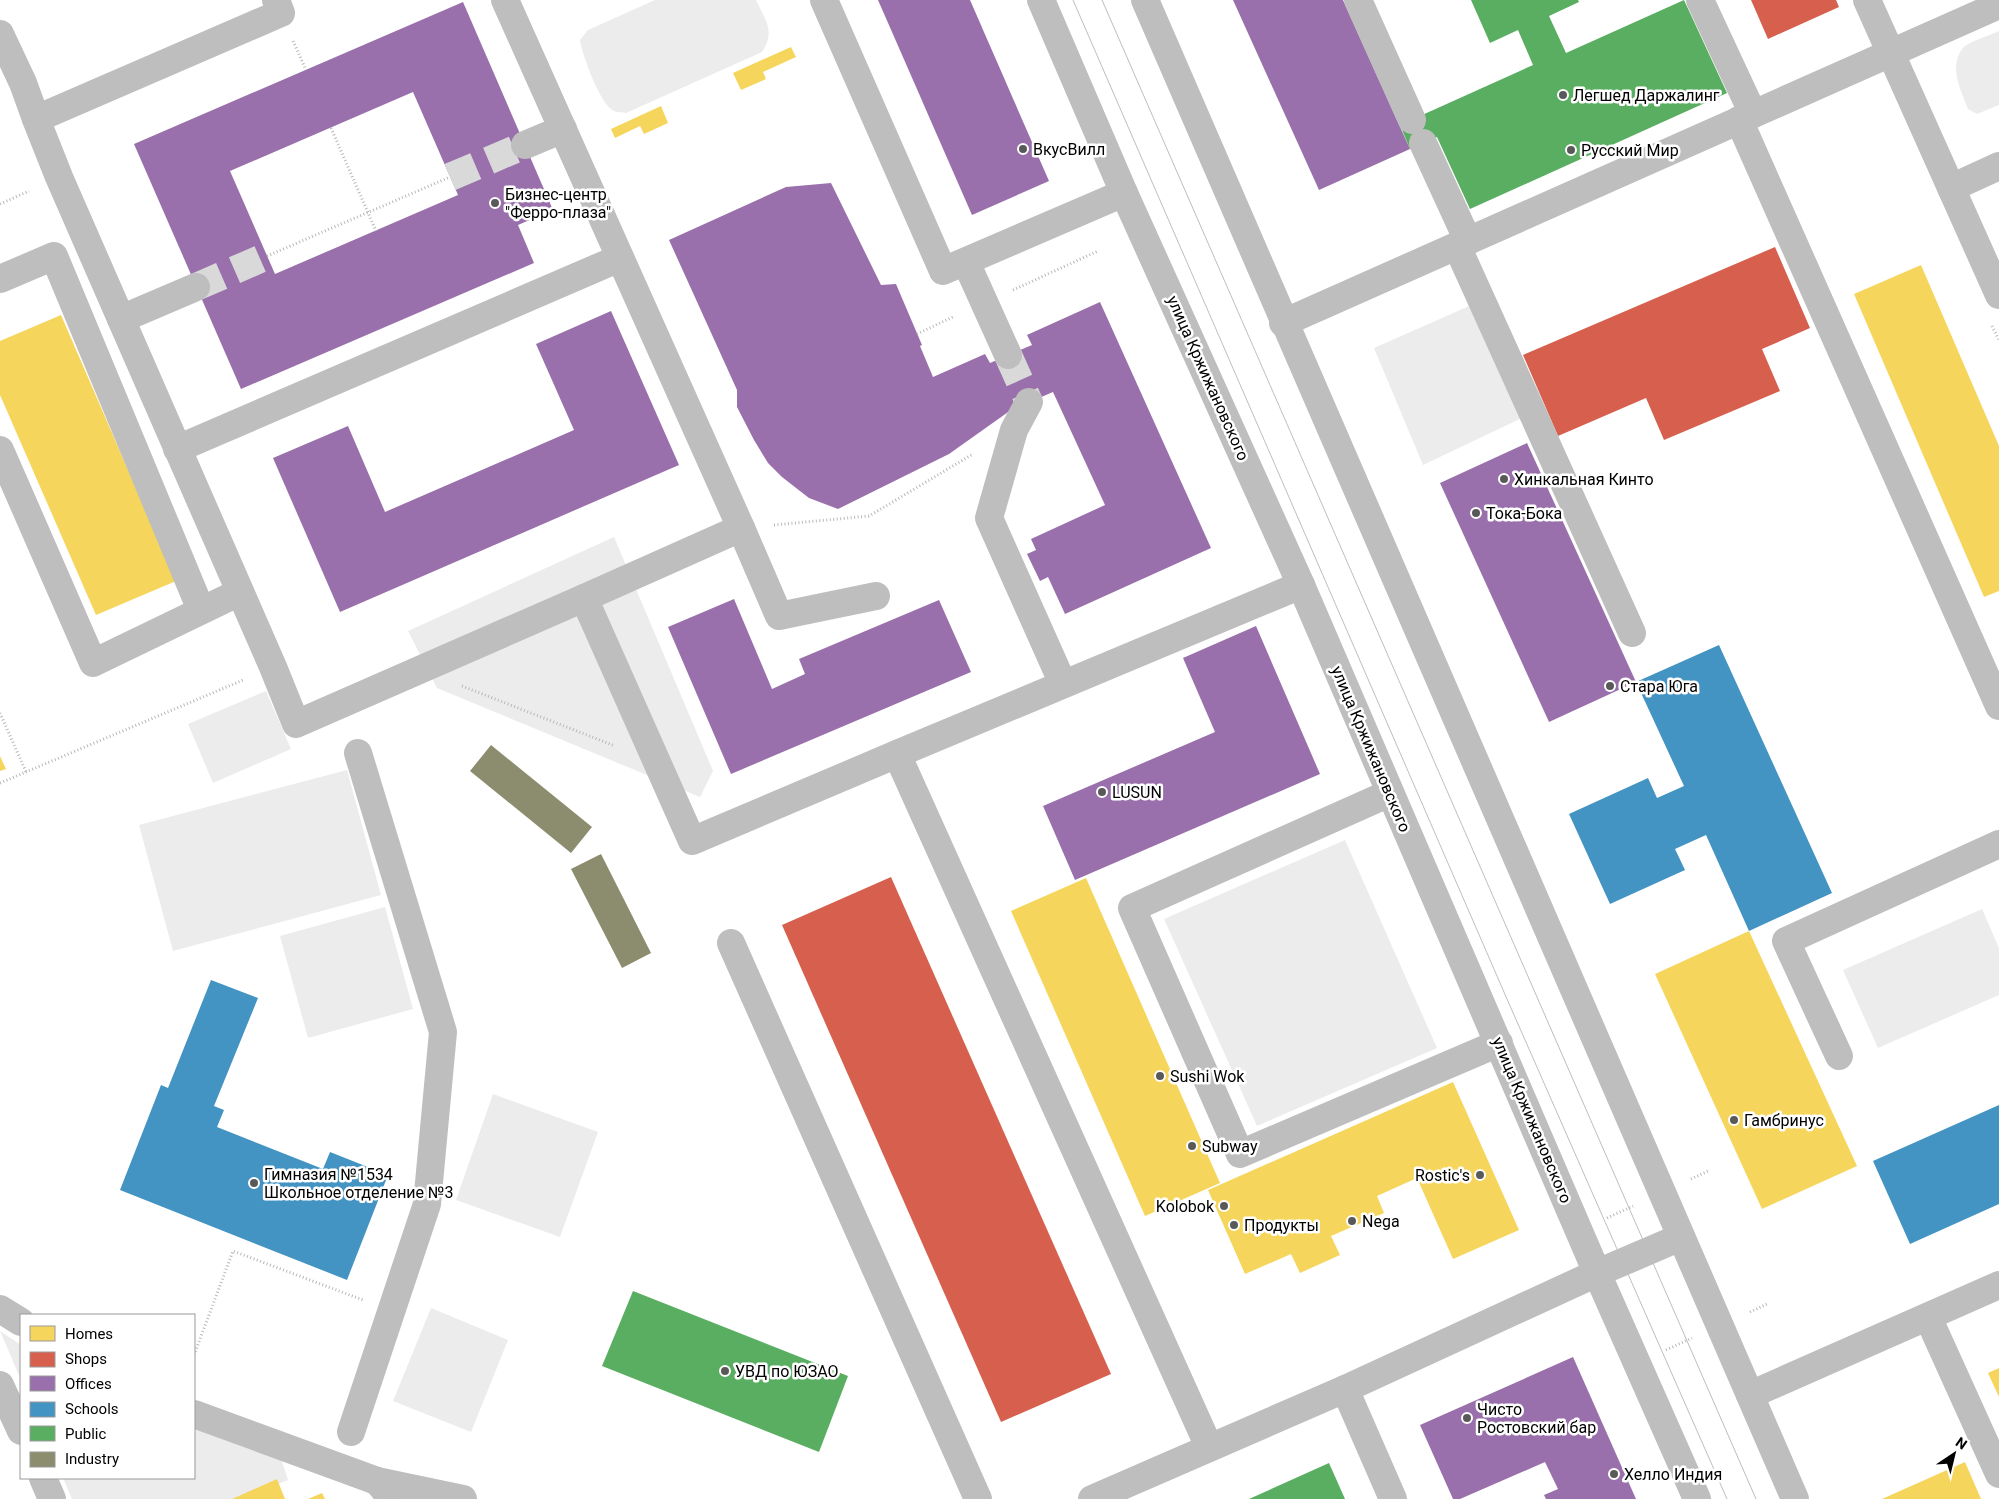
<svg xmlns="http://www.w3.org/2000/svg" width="1999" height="1499" font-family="Roboto,sans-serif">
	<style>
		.green { fill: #ececec }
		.homes { fill: #f6d55c }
		.shops { fill: #d6604d }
		.offices { fill: #9970ab; fill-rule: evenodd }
		.schools { fill: #4393c3 }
		.public { fill: #5aae61 }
		.industry { fill: #8c8c6e }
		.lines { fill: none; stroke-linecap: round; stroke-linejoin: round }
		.minor-tunnel { stroke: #d9d9d9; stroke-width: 28; stroke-dasharray: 28 14; stroke-linecap: butt }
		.path { stroke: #b9b9b9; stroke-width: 3; stroke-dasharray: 1 2.5; stroke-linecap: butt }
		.minor { stroke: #bebebe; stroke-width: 28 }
		.tram { stroke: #bebebe; stroke-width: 1 }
		.poi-dot { fill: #595959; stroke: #fff; stroke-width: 2 }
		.labels { text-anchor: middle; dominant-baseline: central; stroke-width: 5; stroke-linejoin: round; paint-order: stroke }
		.poi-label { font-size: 16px; fill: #000; stroke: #fff; text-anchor: start }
		.street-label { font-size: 16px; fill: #000; stroke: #fff }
	</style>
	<rect width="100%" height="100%" fill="#fff"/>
	<g class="green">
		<path d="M655,0H756C765,20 776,31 762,52L626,113C623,112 617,113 614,111C601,106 582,55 580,40L588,30Z"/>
		<path d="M1999,31V105L1977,114L1968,109C1961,90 1948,67 1963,48C1968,42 1991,35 1999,31Z"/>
		<path d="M1476,303L1524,417L1423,465L1374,348Z"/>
		<path d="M614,537L713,771L700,797L437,688L408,631Z"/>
		<path d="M266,691L291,749L213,783L188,724Z"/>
		<path d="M347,770L381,895L173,951L139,825Z"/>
		<path d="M1345,840L1437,1048L1257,1126L1164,919Z"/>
		<path d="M385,907L413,1009L308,1038L280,936Z"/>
		<path d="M1982,909L1999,948V995L1878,1048L1843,970Z"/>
		<path d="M493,1094L598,1132L560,1237L456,1200Z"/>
		<path d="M431,1308L508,1340L471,1432L393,1401Z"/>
		<path d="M0,1331L21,1345V1380Z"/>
		<path d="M194,1429L280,1455L288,1480L240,1499H72L63,1478H194Z"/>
	</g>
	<g class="homes">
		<path d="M791,47L796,57L763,72L766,79L741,90L733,73Z"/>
		<path d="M661,106L668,123L644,134L640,126L615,138L611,129Z"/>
		<path d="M1921,265L1999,446V591L1984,597L1854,294Z"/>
		<path d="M61,315L176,581L96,615L0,395V341Z"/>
		<path d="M0,756L6,769L0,771Z"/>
		<path d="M1086,878L1220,1183L1145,1216L1011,911Z"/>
		<path d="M1749,931L1857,1166L1762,1209L1655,974Z"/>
		<path d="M1453,1082L1519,1230L1453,1259L1417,1178L1377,1196L1384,1213L1331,1236L1340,1255L1300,1273L1291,1254L1245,1274L1208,1190Z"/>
		<path d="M1999,1368V1397L1988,1373Z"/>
		<path d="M1965,1462L1981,1499H1882Z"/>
		<path d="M277,1479L285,1499H232Z"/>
		<path d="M322,1493L325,1499H308Z"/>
	</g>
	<g class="shops">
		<path d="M1751,0H1836L1839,7L1768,39Z"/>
		<path d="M1775,247L1810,328L1762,349L1780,391L1664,440L1646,398L1558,436L1523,355Z"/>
		<path d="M891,877L1111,1374L1001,1422L782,925Z"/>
	</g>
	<g class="offices">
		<path d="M878,0H970L1049,181L972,215Z"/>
		<path d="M1233,0H1343L1410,149L1319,190Z"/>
		<path d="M463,2L553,210L518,225L534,263L241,389L134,144ZM413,92L458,195L275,274L230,171Z"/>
		<path d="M831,183L881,285L896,284L922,345L920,346L933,377L985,354L990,363L1032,345L1027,335L1100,302L1211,548L1065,614L1048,577L1040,581L1027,554L1036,550L1031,539L1105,505L1053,392L1011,410L949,454L838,509L809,498L782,477L768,463L754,440L737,407V390L669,240L786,187Z"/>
		<path d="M611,311L679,465L340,612L273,458L348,426L385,512L574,430L536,344Z"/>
		<path d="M1527,443L1636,682L1549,722L1440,483Z"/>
		<path d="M734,599L772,689L805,674L799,659L939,600L971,672L731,774L668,627Z"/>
		<path d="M1256,626L1320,774L1075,880L1043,806L1215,732L1183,658Z"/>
		<path d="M1573,1357L1636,1499H1546L1544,1495L1558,1489L1545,1462L1460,1499H1453L1420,1425Z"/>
	</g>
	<g class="schools">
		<path d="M1719,645L1832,893L1749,931L1706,835L1675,849L1685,870L1610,904L1569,814L1648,778L1657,798L1684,786L1636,682Z"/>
		<path d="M211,980L258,998L214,1106L224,1110L217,1127L323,1169L330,1152L388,1175L347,1280L120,1190L161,1085L168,1088Z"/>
		<path d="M1999,1105V1204L1910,1244L1873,1161Z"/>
	</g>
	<g class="public">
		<path d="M1471,0H1578L1579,2L1549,16L1566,53L1684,0L1727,93L1470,209L1437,137L1410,149L1400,125L1533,65L1518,30L1490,43Z"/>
		<path d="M633,1291L848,1376L819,1452L602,1366Z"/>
		<path d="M1329,1463L1345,1499H1249Z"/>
	</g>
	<g class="industry">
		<path d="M491,745L592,827L571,853L470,771Z"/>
		<path d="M601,854L651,953L622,968L571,869Z"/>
	</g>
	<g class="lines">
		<g class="minor-tunnel">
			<path d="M450,177L525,145"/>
			<path d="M196,287L267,256"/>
			<path d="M1008,355L1029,402"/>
		</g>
		<g class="path">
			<path d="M293,41L306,70"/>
			<path d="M331,128L376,231"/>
			<path d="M0,204L29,191"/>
			<path d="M267,256L450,177"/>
			<path d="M1013,290L1098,251"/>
			<path d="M1992,326L1999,340"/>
			<path d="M917,334L955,316"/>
			<path d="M774,525L869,516L973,454"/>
			<path d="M462,686L615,746"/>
			<path d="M0,713L26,772"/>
			<path d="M0,783L243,680"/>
			<path d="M1691,1179L1708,1171"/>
			<path d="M1607,1218L1633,1206"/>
			<path d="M1750,1312L1767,1304"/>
			<path d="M1666,1350L1692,1338"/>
			<path d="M194,1355L233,1251L363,1300"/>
		</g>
		<g class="minor">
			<path d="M276,0L281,13L36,119L59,177L273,667L296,724L584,598L692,841L897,754L1301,585"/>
			<path d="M505,0L741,528L584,598"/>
			<path d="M824,0L943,271L1124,193"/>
			<path d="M1041,0L1124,193L1301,585L1597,1273L1697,1499"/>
			<path d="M1145,0C1360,500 1580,999 1795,1499"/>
			<path d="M1358,0L1412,120"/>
			<path d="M1700,0L1753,114"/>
			<path d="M1867,0L1999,295"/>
			<path d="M0,34L23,83L36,119"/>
			<path d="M1739,120L1999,706"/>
			<path d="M1423,143L1468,241"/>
			<path d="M525,145L563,129"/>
			<path d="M1951,188L1999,166"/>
			<path d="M1457,246L1632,633"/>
			<path d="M966,262L1008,355"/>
			<path d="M0,279L54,256L201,610"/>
			<path d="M121,319L196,287"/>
			<path d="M1283,323L1999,5"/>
			<path d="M1029,402L1014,430L989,518L1063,684"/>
			<path d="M177,449L620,258"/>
			<path d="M0,450L93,663L240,592"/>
			<path d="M741,528L779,616L876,596"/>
			<path d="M897,754L1209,1447"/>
			<path d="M1390,793L1132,908L1240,1154L1499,1043"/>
			<path d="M731,943L978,1499"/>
			<path d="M1839,1056L1786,941L1999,844"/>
			<path d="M0,1309L21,1322"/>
			<path d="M1928,1317L1999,1474"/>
			<path d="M0,1385L21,1431"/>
			<path d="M1345,1389L1393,1499"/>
			<path d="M1750,1395L1999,1285"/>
			<path d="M194,1414L377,1481L392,1499"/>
			<path d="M351,1432L427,1204L443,1032L358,753"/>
			<path d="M43,1478L52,1499"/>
			<path d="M377,1481L463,1499"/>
			<path d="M1092,1499L1345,1389L1597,1273L1681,1237"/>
		</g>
		<g class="tram">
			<path d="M1073,0L1507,999L1727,1499"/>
			<path d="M1102,0L1756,1499"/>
		</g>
	</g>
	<g class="poi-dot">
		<circle cx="1563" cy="95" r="5"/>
		<circle cx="1023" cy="149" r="5"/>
		<circle cx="1571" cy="150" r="5"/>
		<circle cx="495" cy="203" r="5"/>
		<circle cx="1504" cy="479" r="5"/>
		<circle cx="1476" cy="513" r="5"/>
		<circle cx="1610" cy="686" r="5"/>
		<circle cx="1102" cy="792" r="5"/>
		<circle cx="1160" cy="1076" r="5"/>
		<circle cx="1734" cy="1120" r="5"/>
		<circle cx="1192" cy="1146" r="5"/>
		<circle cx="1480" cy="1175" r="5"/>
		<circle cx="254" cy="1183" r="5"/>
		<circle cx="1224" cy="1206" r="5"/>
		<circle cx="1352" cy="1221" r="5"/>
		<circle cx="1234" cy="1225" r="5"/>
		<circle cx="725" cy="1371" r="5"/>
		<circle cx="1467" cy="1418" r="5"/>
		<circle cx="1614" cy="1474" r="5"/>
	</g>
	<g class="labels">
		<g class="poi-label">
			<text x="1573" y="95">Легшед Даржалинг</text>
			<text x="1033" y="149">ВкусВилл</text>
			<text x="1581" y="150">Русский Мир</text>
			<text x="505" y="194">Бизнес-центр<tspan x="505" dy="18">"Ферро-плаза"</tspan></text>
			<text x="1514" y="479">Хинкальная Кинто</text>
			<text x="1486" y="513">Тока-Бока</text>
			<text x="1620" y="686">Стара Юга</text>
			<text x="1112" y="792">LUSUN</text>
			<text x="1170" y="1076">Sushi Wok</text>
			<text x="1744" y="1120">Гамбринус</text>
			<text x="1202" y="1146">Subway</text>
			<text x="264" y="1174">Гимназия №1534<tspan x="264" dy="18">Школьное отделение №3</tspan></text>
			<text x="1470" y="1175" text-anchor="end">Rostic's</text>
			<text x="1214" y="1206" text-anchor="end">Kolobok</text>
			<text x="1362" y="1221">Nega</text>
			<text x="1244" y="1225">Продукты</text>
			<text x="735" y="1371">УВД по ЮЗАО</text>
			<text x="1477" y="1409">Чисто<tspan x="1477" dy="18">Ростовский бар</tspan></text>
			<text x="1624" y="1474">Хелло Индия</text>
		</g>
		<g class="street-label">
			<text transform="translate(1208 378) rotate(66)">улица Кржижановского</text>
			<text transform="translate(1371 749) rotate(67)">улица Кржижановского</text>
			<text transform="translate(1532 1120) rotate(67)">улица Кржижановского</text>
		</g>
	</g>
	<rect x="20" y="1314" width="175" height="165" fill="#ffffff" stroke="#999999"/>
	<rect x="30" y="1326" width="25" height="15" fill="#f6d55c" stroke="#999999"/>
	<text x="65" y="1339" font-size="15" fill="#000000">Homes</text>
	<rect x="30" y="1352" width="25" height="15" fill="#d6604d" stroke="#999999"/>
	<text x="65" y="1364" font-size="15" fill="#000000">Shops</text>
	<rect x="30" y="1376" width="25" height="15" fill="#9970ab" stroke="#999999"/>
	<text x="65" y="1389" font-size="15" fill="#000000">Offices</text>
	<rect x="30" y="1402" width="25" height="15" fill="#4393c3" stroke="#999999"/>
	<text x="65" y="1414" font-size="15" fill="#000000">Schools</text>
	<rect x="30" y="1426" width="25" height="15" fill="#5aae61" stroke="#999999"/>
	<text x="65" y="1439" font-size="15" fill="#000000">Public</text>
	<rect x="30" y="1452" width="25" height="15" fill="#8c8c6e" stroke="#999999"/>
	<text x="65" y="1464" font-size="15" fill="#000000">Industry</text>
	<g transform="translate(1954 1454) rotate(35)" stroke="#ffffff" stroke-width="4" paint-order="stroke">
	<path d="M0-4L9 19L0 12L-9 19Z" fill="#000000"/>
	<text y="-8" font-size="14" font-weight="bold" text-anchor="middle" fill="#000000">N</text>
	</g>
</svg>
